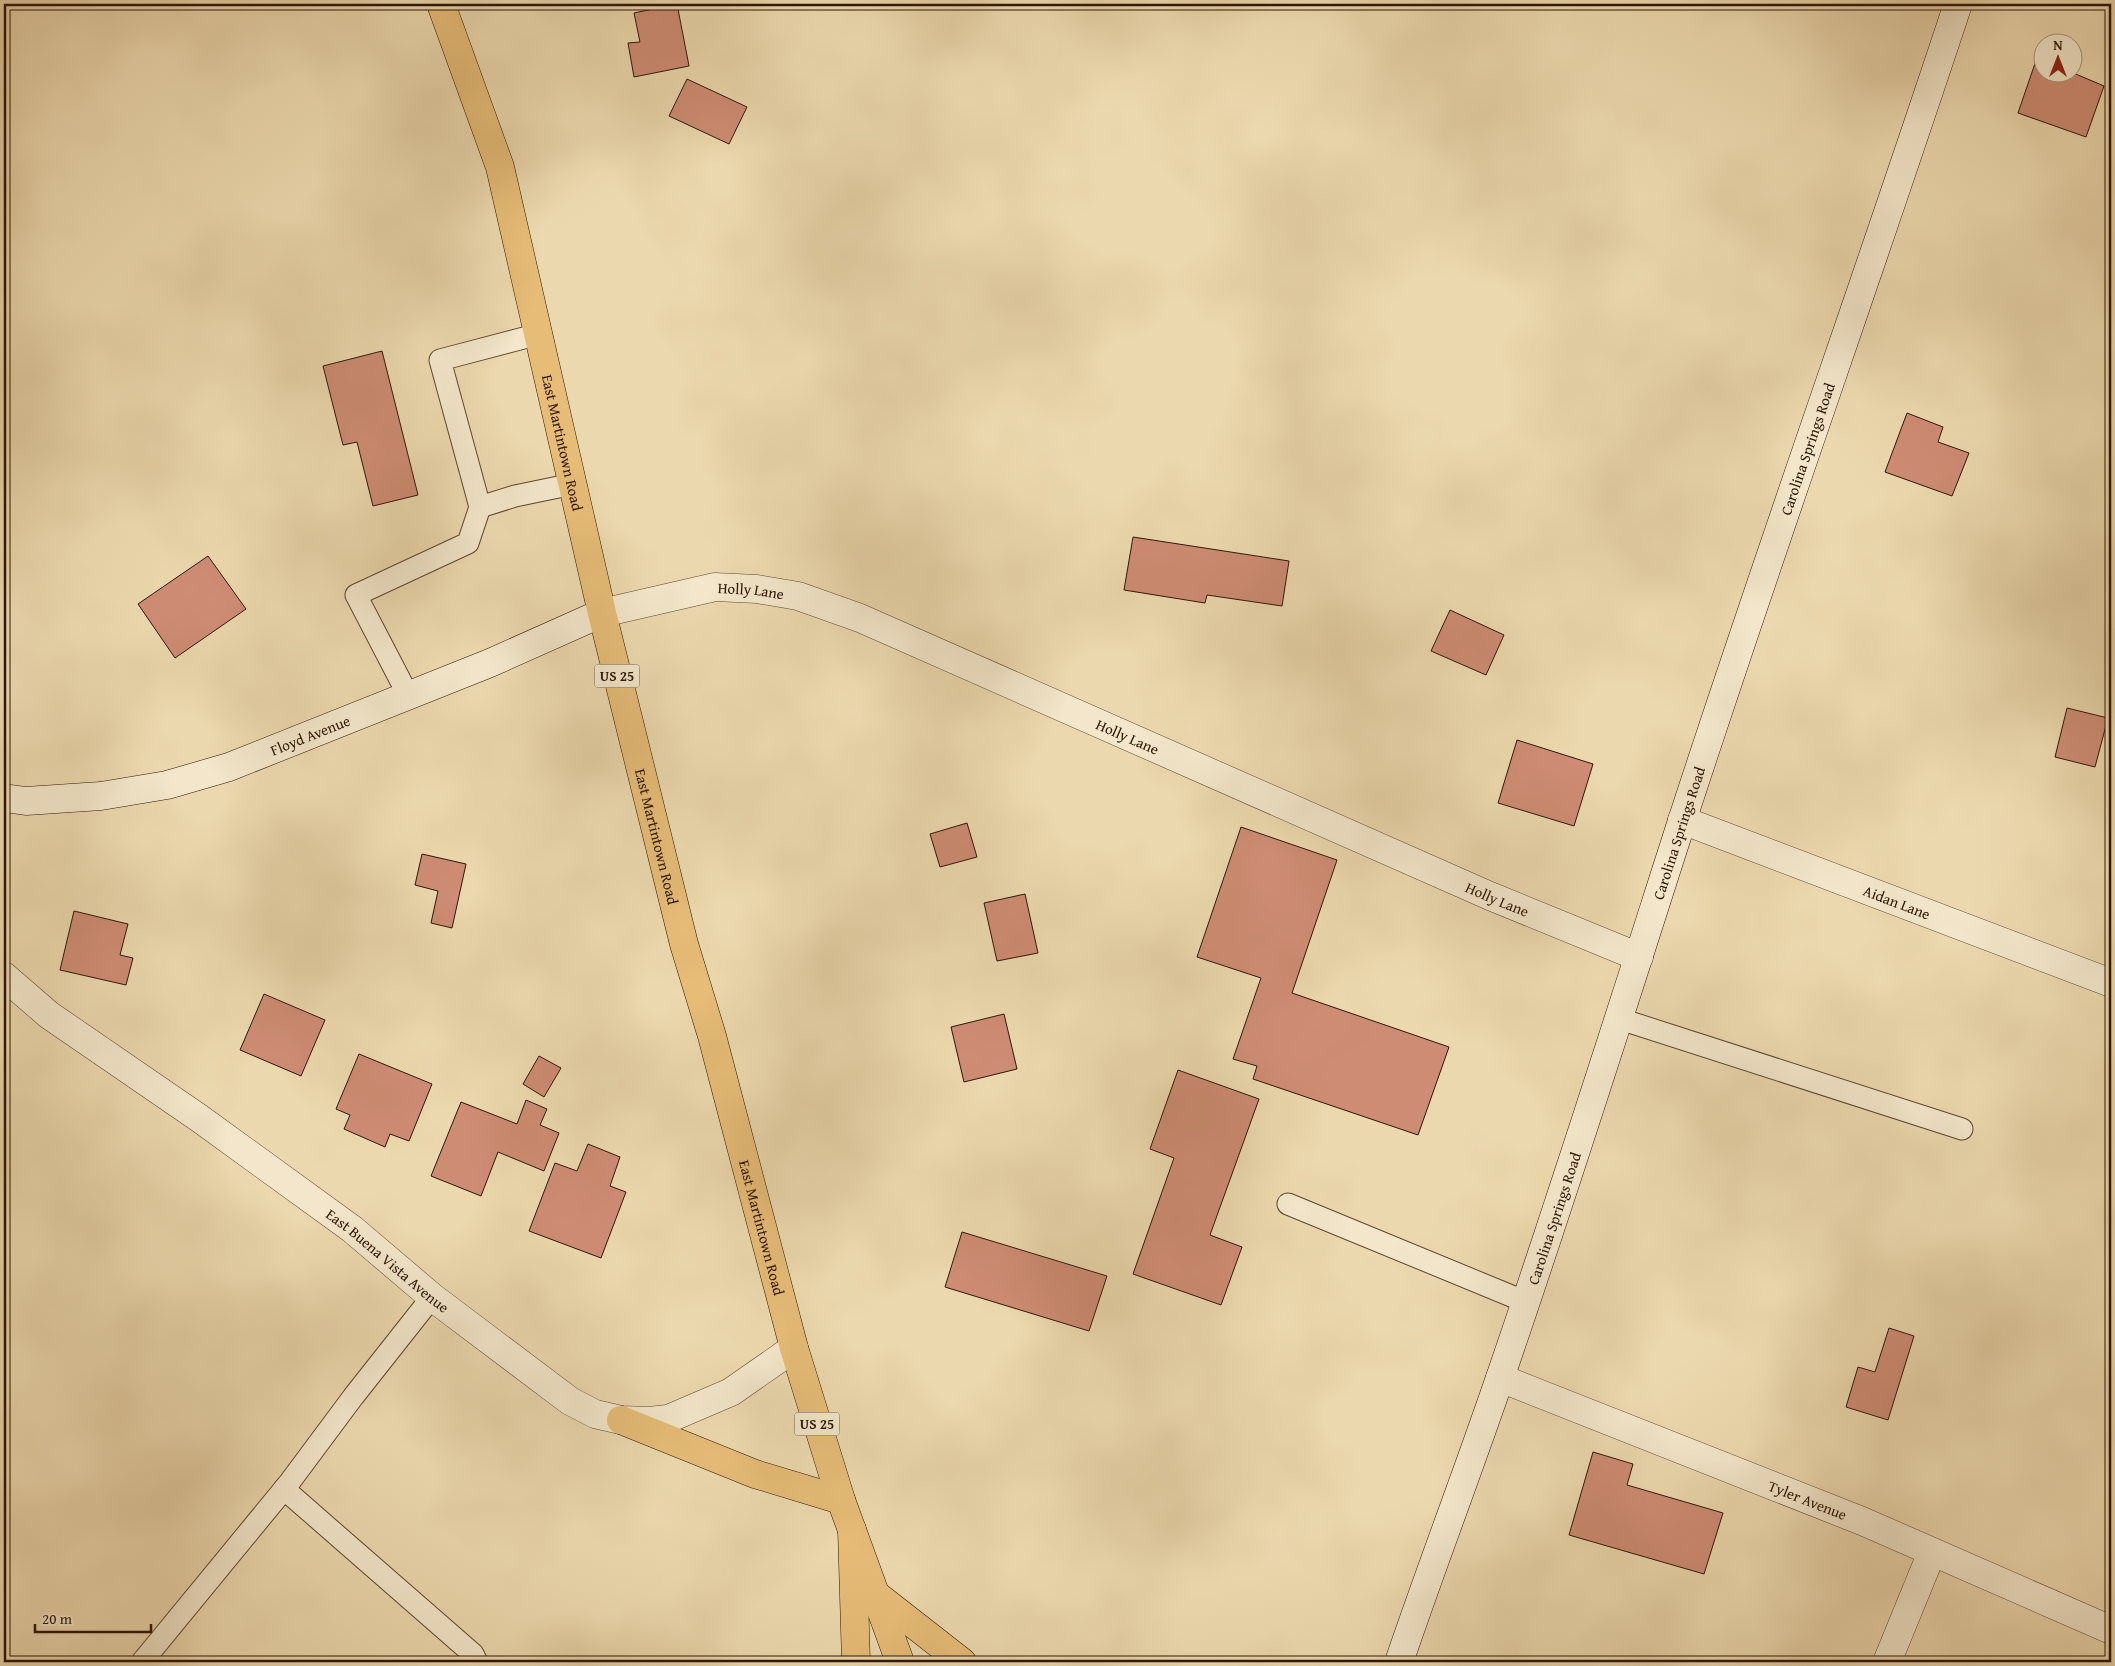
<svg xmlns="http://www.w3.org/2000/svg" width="2115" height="1666" font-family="'Gentium Book Plus',serif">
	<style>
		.building { fill: #ce8c74; stroke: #2c1604 }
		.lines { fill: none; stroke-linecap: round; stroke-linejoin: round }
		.lane-casing { stroke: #5c462e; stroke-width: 23 }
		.street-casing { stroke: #5c462e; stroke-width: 29 }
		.secondary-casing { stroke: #2c1604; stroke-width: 29 }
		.primary-casing { stroke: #2c1604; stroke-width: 29 }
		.highway-casing { stroke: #2c1604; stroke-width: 29 }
		.lane { stroke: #f3e6ca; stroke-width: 21 }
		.street { stroke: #f3e6ca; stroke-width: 28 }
		.secondary { stroke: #f3e6ca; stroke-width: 28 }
		.primary { stroke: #e6bc77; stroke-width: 28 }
		.highway { stroke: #e6bc77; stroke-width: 28 }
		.labels { text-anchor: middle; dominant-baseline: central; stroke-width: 5; stroke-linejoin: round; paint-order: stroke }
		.shield { fill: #f3e6ca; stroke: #68543f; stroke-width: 1 }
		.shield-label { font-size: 14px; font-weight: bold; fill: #2c1604 }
		.street-label { font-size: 15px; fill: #2c1604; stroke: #f3e6ca }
	</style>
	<rect width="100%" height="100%" fill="#ecd8ae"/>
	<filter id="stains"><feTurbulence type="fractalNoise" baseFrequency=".004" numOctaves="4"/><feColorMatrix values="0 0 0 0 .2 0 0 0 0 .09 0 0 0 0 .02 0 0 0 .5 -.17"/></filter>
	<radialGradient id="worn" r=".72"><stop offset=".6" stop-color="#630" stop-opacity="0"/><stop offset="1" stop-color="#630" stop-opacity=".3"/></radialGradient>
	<g class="building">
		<path d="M677,4L689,66L634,77L628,43L640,42L634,13Z"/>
		<path d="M2042,43V72H2071L2104,86L2086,137L2018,113Z"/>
		<path d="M687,79L747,107L729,144L669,116Z"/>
		<path d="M382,351L418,495L373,506L357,442L343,445L323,366Z"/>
		<path d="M1907,413L1943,427L1938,442L1969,453L1952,496L1885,472Z"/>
		<path d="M1133,537L1289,561L1282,606L1207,595L1205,603L1124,590Z"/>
		<path d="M208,556L246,609L175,658L138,604Z"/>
		<path d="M1450,610L1504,635L1486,675L1431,651Z"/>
		<path d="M2067,708L2108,718L2095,767L2055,757Z"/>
		<path d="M1517,740L1593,764L1574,826L1498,803Z"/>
		<path d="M967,823L977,857L940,867L930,834Z"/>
		<path d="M1241,827L1337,860L1292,993L1449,1047L1418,1135L1253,1079L1257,1066L1233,1059L1261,978L1197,957Z"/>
		<path d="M422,854L466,864L452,928L431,923L438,891L415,885Z"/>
		<path d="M1025,894L1038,953L997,961L984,903Z"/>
		<path d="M74,911L128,924L120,955L133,958L126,985L60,970Z"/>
		<path d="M264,994L325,1020L301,1076L240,1050Z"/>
		<path d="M1004,1014L1017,1069L964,1082L951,1027Z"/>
		<path d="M359,1054L432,1084L409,1141L390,1134L385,1147L344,1129L350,1115L336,1109Z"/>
		<path d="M539,1056L561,1068L544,1097L523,1084Z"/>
		<path d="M1178,1070L1259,1099L1210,1235L1242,1247L1221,1305L1133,1274L1174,1158L1150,1149Z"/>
		<path d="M526,1100L547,1109L540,1125L559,1133L544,1171L498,1152L481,1196L431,1176L461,1102L517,1124Z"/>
		<path d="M588,1144L620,1157L610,1186L626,1192L601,1258L529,1231L555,1163L577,1171Z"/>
		<path d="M962,1232L1107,1276L1089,1331L945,1287Z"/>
		<path d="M1889,1328L1914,1336L1888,1420L1846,1407L1858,1367L1875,1372Z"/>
		<path d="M1593,1452L1633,1464L1627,1485L1723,1513L1704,1574L1569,1535Z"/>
	</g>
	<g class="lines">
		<defs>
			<g id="lane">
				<path d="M539,334L440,360L480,507L515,496L573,484"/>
				<path d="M408,695L356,595L468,543L480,507"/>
				<path d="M1617,1018L1962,1129"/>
				<path d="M1288,1204L1526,1302"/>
				<path d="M284,1489L473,1654L477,1662"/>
				<path d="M142,1662L289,1483L353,1397L432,1297"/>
			</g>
			<g id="street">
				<path id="s1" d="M602,613L715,587L757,589L798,596L860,618L1490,896L1639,957"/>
				<path id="s2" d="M1682,820L2111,983"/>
				<path id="s3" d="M4,976L49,1015L199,1118L352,1229L432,1297L570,1401L595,1414L621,1420L649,1421L668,1419L731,1392L794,1348"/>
				<path id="s4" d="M1500,1378L1862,1521L2111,1630"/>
				<path d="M1887,1662L1932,1552"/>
			</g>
			<g id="secondary">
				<path id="s5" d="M4,798L26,801L101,796L167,785L229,767L490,663L602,613"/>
				<path id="s6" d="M1399,1662C1432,1565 1469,1469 1502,1372C1565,1189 1623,1005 1682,821C1771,547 1868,277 1958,4"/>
			</g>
			<g id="primary">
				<path id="s7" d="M441,4L500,167L602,613L684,944L712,1036L794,1348L841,1500L900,1662"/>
				<path d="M621,1420L755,1474L841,1500"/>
				<path d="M875,1594L962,1662"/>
			</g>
			<path id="highway" d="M852,1530L856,1662"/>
		</defs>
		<use href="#lane" class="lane-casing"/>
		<use href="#street" class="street-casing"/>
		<use href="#secondary" class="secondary-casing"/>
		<use href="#primary" class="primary-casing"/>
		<use href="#highway" class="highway-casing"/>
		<use href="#lane" class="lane"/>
		<use href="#street" class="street"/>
		<use href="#secondary" class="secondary"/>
		<use href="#primary" class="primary"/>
		<use href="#highway" class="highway"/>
	</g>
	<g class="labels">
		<g class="shield">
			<rect x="594.5" y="664.5" width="45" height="23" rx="4"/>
			<rect x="794.5" y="1412.5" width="45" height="23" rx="4"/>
		</g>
		<g class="shield-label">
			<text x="617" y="676">US 25</text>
			<text x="817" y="1424">US 25</text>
		</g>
		<g class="street-label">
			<text stroke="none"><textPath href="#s7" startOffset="456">East Martintown Road</textPath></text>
			<text stroke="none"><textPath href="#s6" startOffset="1280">Carolina Springs Road</textPath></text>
			<text stroke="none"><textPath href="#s1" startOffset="152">Holly Lane</textPath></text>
			<text stroke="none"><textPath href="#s5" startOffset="316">Floyd Avenue</textPath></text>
			<text stroke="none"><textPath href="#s1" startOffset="558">Holly Lane</textPath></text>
			<text stroke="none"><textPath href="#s6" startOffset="875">Carolina Springs Road</textPath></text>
			<text stroke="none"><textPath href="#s7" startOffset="861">East Martintown Road</textPath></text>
			<text stroke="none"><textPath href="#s1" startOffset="962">Holly Lane</textPath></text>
			<text stroke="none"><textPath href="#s2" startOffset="230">Aidan Lane</textPath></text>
			<text stroke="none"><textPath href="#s6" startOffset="470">Carolina Springs Road</textPath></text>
			<text stroke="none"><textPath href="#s7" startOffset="1266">East Martintown Road</textPath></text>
			<text stroke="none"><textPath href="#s3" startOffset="478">East Buena Vista Avenue</textPath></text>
			<text stroke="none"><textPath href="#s4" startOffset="331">Tyler Avenue</textPath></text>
		</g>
	</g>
	<rect width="2115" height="1666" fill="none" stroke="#ecd8ae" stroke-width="20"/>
	<rect x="5" y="5" width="2105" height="1656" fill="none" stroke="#2c1604" stroke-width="2.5"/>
	<rect x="10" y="10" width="2095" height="1646" fill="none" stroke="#2c1604"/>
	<g transform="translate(2058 58)"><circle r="24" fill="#f3e6ca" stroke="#a3937b"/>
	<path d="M0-4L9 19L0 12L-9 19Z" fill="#8f2418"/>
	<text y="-8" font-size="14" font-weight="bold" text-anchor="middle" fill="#2c1604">N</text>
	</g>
	<path d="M35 1624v8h116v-8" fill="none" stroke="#2c1604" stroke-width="2.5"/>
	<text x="42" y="1624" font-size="15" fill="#2c1604" stroke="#f3e6ca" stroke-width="4" paint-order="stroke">20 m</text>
	<rect width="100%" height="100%" filter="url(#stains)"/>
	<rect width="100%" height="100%" fill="url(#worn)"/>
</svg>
